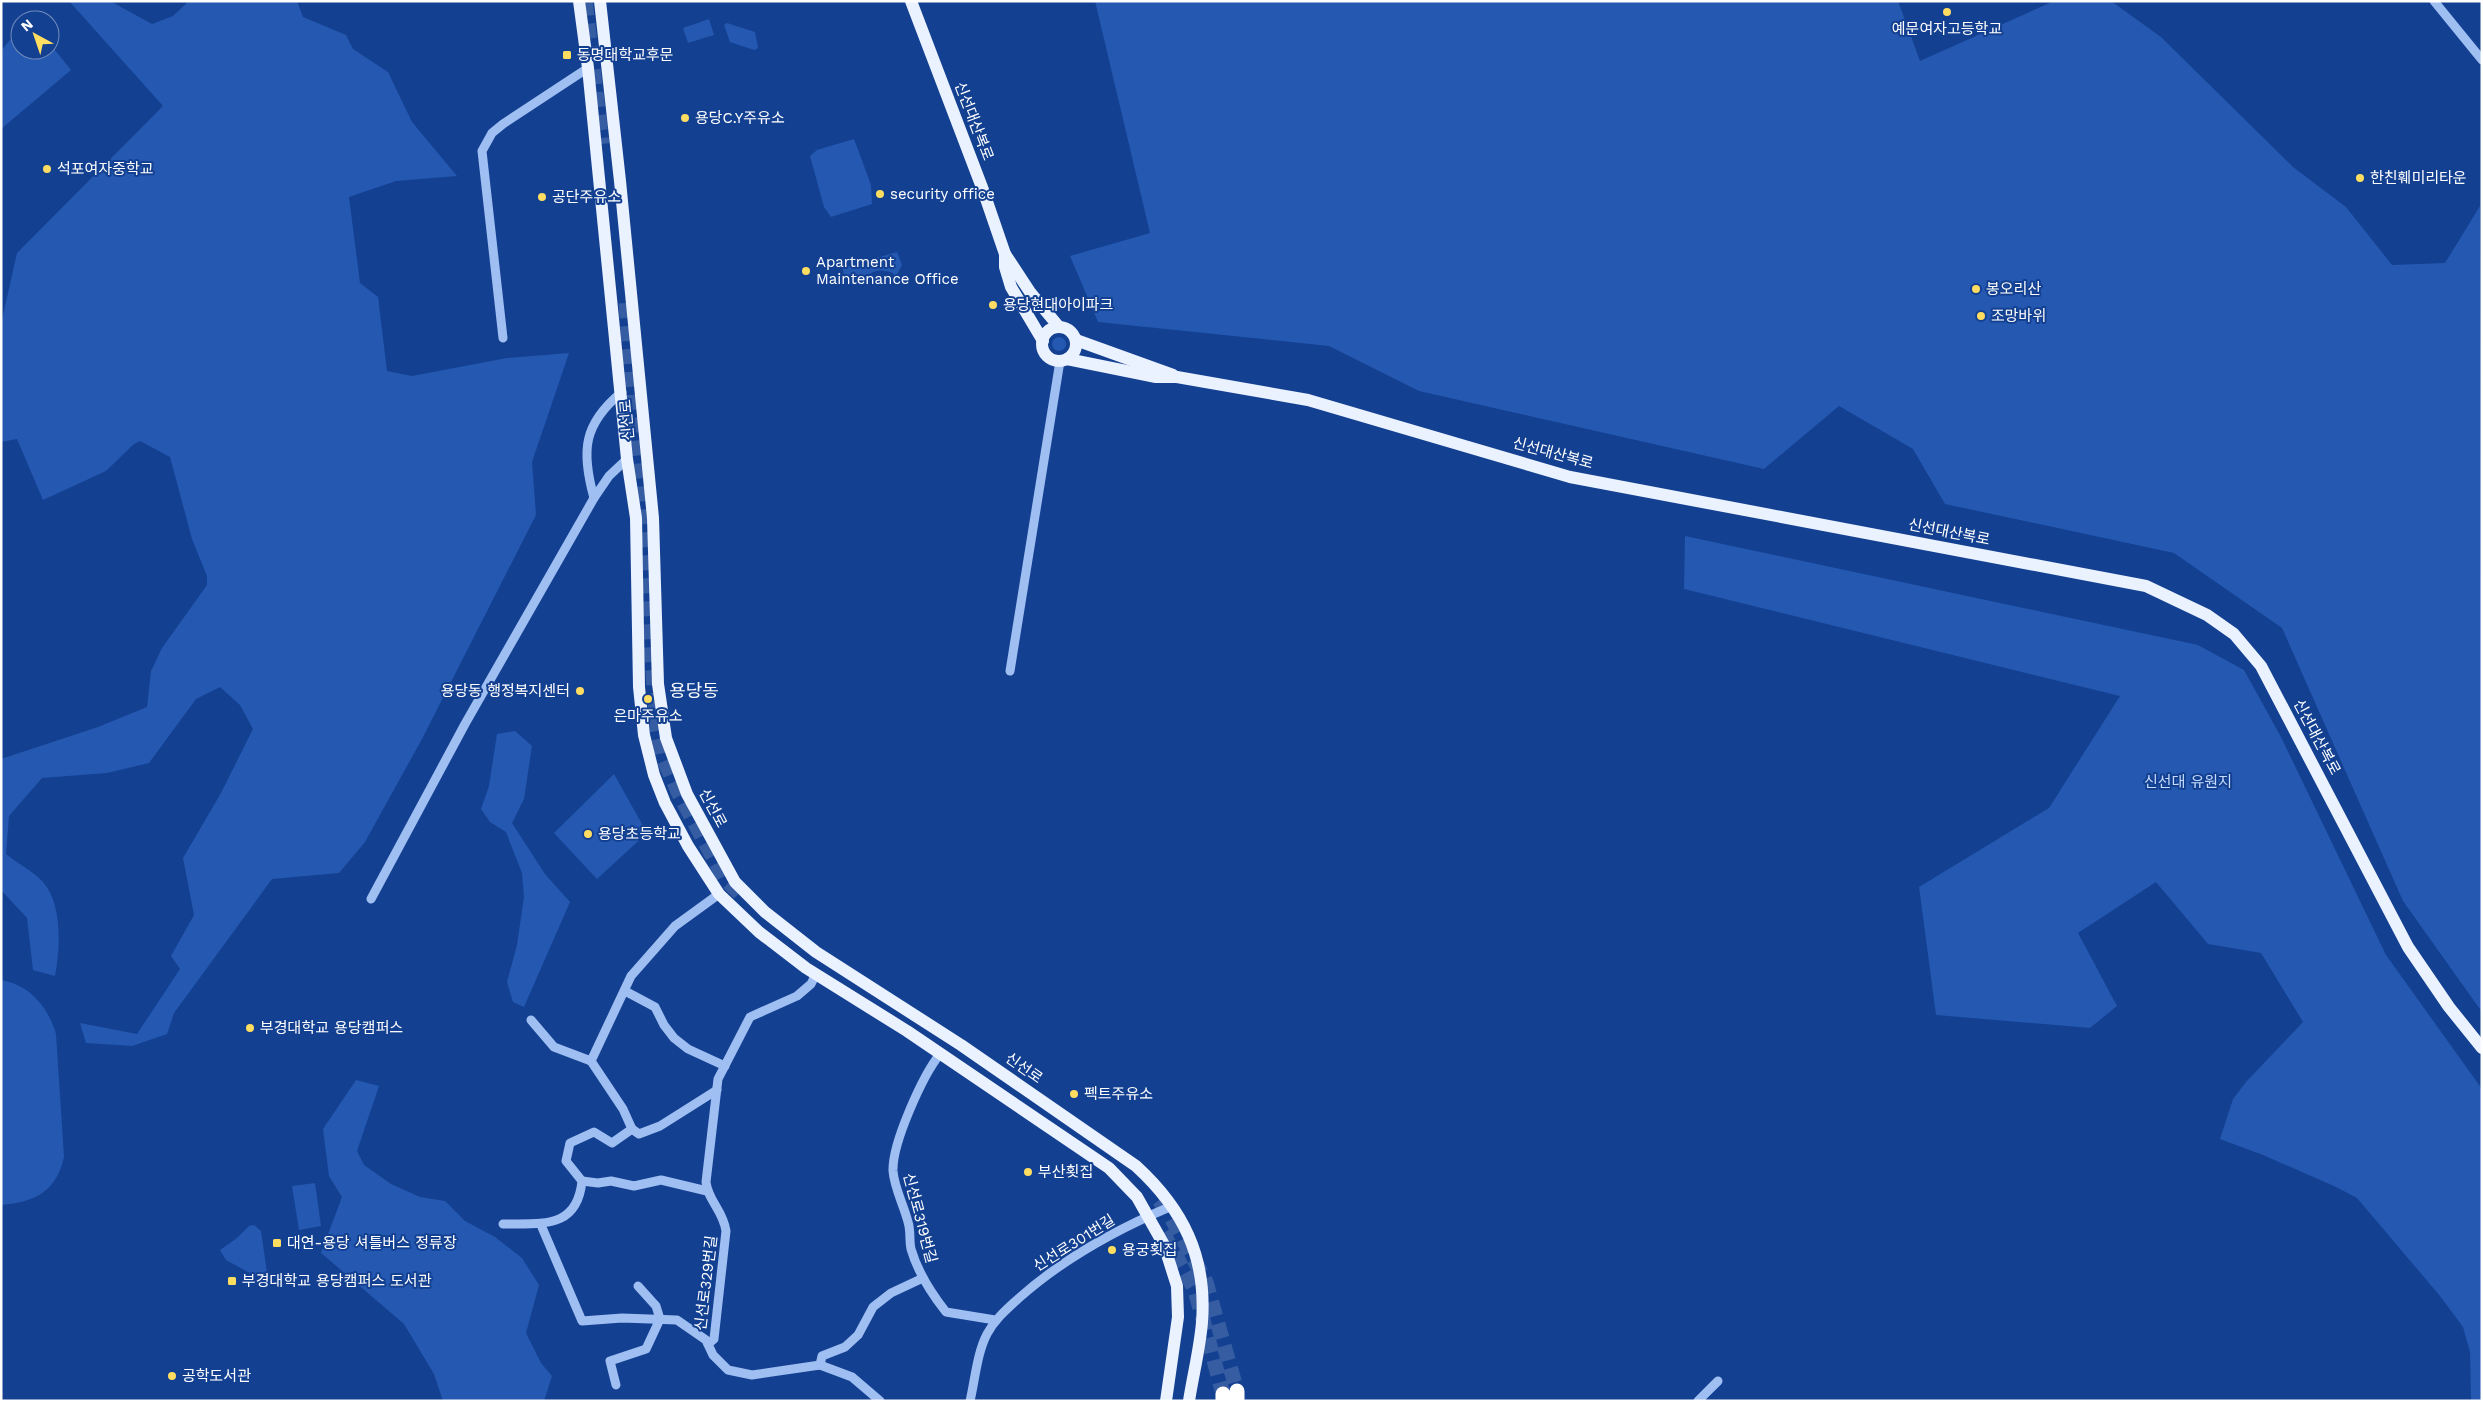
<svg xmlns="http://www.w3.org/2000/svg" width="2483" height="1402" font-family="'Work Sans','Noto Sans KR',sans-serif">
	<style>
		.green { fill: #2458b1 }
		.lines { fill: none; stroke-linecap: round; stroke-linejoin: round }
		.highway-tunnel { stroke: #365da2; stroke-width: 15; stroke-dasharray: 15 8; stroke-linecap: butt }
		.minor { stroke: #9fbef2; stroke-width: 9 }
		.major { stroke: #eaf1ff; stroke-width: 12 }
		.highway { stroke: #fff; stroke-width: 15 }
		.poi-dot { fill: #ffdd60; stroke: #134091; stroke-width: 2 }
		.labels { text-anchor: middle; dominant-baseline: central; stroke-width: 4; stroke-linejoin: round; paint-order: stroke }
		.poi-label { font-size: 15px; fill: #fff; stroke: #134091; text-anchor: start }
		.street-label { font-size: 15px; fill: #fff; stroke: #134091 }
		.park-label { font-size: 15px; fill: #c6dbfd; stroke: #134091 }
		.quarter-label { font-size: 18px; fill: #fff; stroke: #134091 }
	</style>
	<rect width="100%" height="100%" fill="#134091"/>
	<g class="green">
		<path d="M69,1H110L152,24L173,16L189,1H297L303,17L346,35L353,49L388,72L412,122L457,176L396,181L349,197L360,283L378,297L387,371L412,376L507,358L569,353L532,462L536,515L422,739L365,842L339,873L272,879L174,1013L167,1034L132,1046L86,1043L80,1023L137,1034L180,969L171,956L194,915L183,858L221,793L253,729L240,705L220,687L196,699L149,763L107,773L42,778L9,816L6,854C17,863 33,871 43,882C63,905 60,949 55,976L33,970L27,918L1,890V759L98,727L147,707L151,671L162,648L207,585V576L192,539L170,457L140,441L134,444L106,471L43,500L17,439L1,442V324L17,253L163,106Z"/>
		<path d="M1095,1H1898L1920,61L2054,1H2111L2161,37L2293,167L2346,207L2392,265L2445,263L2480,206L2482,1012L2403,901L2282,628L2174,553L1945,504L1913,449L1839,406L1764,469L1419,391L1329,346L1098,322L1070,256L1150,233Z"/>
		<path d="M709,19L714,35L688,43L683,28Z"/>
		<path d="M727,23L755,32L758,48L754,50L730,42L724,25Z"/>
		<path d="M20,28V50H50V44L71,70L1,129V51Z"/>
		<path d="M854,139L871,185L872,204L831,217L824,207L810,156L817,150Z"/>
		<path d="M897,252L902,265L895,278L893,273C879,268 871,270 862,282L846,280L842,268Z"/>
		<circle cx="1059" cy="344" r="7"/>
		<path d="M1685,536L2198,645L2244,670L2281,737L2386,955L2482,1089V1401H2471L2470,1352L2463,1327L2440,1296L2357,1198L2334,1186L2263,1155L2220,1139L2233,1099L2246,1082L2303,1022L2261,953L2208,944L2156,882L2078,933L2117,1006L2090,1028L1936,1015L1919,887L2049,808L2120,696L1684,589Z"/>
		<path d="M515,731L532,746L524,799L512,823L545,874L570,902L524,1007L513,1002L507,982L517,945L524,897L522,873L506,832L490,822L481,809L489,786L497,734Z"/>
		<path d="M614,774L647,833L597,879L554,833Z"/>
		<path d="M1,980C30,985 48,1007 56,1034L64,1157C56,1192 35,1202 1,1205Z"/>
		<path d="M356,1080L379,1086L357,1151L364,1165L391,1184L420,1197L445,1201L465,1221L495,1237L522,1258L539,1285L526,1333L541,1363L552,1376L544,1401H443L434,1374L404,1324L321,1253L342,1197L329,1176L323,1129Z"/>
		<path d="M315,1183L321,1226L299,1230L292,1186Z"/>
		<path d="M254,1225L261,1231L267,1272L266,1276L261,1279L226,1260L220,1250L237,1238L249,1226Z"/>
	</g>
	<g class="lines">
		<g class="highway-tunnel">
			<path d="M585,1L602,144"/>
			<path d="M626,303L657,728L663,758L679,794L724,878L742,896"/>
			<path d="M1159,1200L1167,1210L1206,1282L1237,1391"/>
			<path d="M1163,1233L1195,1290L1223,1394"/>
		</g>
		<g class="minor">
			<path d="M2434,1L2482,60"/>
			<path d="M503,338L482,151L492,133L503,124L588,68"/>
			<path d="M594,498C581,451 583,424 622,392"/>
			<path d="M1010,671L1060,361"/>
			<path d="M371,899L465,724L594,498L609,476L627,459"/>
			<path d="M625,991L655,1007L664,1025L674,1038L688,1049L725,1066"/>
			<path d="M531,1020L554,1047L591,1061"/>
			<path d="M940,1054C923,1075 892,1143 893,1171C894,1187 904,1206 908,1222C911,1231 909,1240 911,1249C918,1273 931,1293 946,1312L995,1320"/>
			<path d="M591,1061L631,976L675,926L719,894"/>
			<path d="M632,1129L639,1134L660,1126L717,1090"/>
			<path d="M582,1181L598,1183L611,1181L634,1186L661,1180L707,1191"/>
			<path d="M503,1224C541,1223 577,1230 582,1181L566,1161L570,1143L594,1132L612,1143L632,1129L623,1109L591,1061"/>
			<path d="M541,1225L582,1321L622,1318L677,1320L706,1340L713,1355L728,1370L752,1375L820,1365L852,1377L880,1401"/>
			<path d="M708,1344L714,1339L726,1231C723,1210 708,1201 706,1182L718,1079L750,1017L797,996L811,984L816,974"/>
			<path d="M820,1365L822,1356L845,1347L858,1335L873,1307L891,1293L923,1278"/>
			<path d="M616,1385L610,1361L646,1349L660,1319L656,1306L638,1286"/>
			<path d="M970,1401C975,1380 977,1353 987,1334C995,1319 1007,1309 1019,1298C1064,1258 1117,1229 1172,1206"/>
			<path d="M1698,1401L1718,1381"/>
		</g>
		<g class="major">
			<path d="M579,1L588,68L627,459L636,518L639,687L644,735L654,775L665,803L688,846L719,894L759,932L806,968L907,1031L1109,1168L1137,1197L1164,1245L1177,1286L1178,1317L1166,1401"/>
			<path d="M600,1L620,181L653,518L658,684L666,738L687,794L735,882L765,912L816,952L961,1045L1136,1166C1183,1209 1207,1257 1202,1322C1200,1348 1193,1375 1189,1401"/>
			<path d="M911,1L983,190L1005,254V267L1011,287L1043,341"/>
			<path d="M1005,254L1030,292L1059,327"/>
			<circle cx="1059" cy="344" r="17"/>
			<path d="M1076,340L1173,375"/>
			<path d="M1067,359L1156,377H1177L1308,400L1570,477L2146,586L2207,615L2234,634L2261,666L2408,947L2449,1007L2482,1048"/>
		</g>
		<g class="highway">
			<path d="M1237,1391V1401"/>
			<path d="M1223,1394V1401"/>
		</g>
	</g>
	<g class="poi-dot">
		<circle cx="1947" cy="12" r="5"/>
		<rect x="562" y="50" width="10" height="10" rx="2.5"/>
		<circle cx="685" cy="118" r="5"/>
		<circle cx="47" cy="169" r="5"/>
		<circle cx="2360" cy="178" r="5"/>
		<circle cx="880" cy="194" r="5"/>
		<circle cx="542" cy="197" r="5"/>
		<circle cx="806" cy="271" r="5"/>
		<circle cx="1976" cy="289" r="5"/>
		<circle cx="993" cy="305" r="5"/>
		<circle cx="1981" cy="316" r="5"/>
		<circle cx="580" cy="691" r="5"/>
		<circle cx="648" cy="699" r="5"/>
		<circle cx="588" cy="834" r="5"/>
		<circle cx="250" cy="1028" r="5"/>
		<circle cx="1074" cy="1094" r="5"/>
		<circle cx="1028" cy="1172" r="5"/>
		<rect x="272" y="1238" width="10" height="10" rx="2.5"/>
		<circle cx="1112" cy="1250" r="5"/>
		<rect x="227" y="1276" width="10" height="10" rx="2.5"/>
		<circle cx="172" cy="1376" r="5"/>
	</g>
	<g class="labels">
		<g class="poi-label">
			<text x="1947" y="29" text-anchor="middle">예문여자고등학교</text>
			<text x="577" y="55">동명대학교후문</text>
			<text x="695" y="118">용당C.Y주유소</text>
			<text x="57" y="169">석포여자중학교</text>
			<text x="2370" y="178">한친훼미리타운</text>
			<text x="890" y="194">security office</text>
			<text x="552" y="197">공단주유소</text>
			<text x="816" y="262">Apartment<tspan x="816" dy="17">Maintenance Office</tspan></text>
			<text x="1986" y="289">봉오리산</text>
			<text x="1003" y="305">용당현대아이파크</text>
			<text x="1991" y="316">조망바위</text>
			<text x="570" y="691" text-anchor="end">용당동 행정복지센터</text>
			<text x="648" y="716" text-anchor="middle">은마주유소</text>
			<text x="598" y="834">용당초등학교</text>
			<text x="260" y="1028">부경대학교 용당캠퍼스</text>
			<text x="1084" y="1094">펙트주유소</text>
			<text x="1038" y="1172">부산횟집</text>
			<text x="287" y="1243">대연-용당 셔틀버스 정류장</text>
			<text x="1122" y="1250">용궁횟집</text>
			<text x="242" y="1281">부경대학교 용당캠퍼스 도서관</text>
			<text x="182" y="1376">공학도서관</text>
		</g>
		<g class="street-label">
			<text transform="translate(974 121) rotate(69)">신선대산복로</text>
			<text transform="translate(627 420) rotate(-95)">신선로</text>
			<text transform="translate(1553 453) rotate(15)">신선대산복로</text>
			<text transform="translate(1949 532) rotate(11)">신선대산복로</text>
			<text transform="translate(2317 737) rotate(62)">신선대산복로</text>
			<text transform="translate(713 808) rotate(62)">신선로</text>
			<text transform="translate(1024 1068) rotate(35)">신선로</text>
			<text transform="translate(920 1218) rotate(75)">신선로319번길</text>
			<text transform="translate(1074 1243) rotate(-32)">신선로301번길</text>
			<text transform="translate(706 1283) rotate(-83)">신선로329번길</text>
		</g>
		<g class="park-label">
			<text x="2188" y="782">신선대 유원지</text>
		</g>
		<g class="quarter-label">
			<text x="694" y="690">용당동</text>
		</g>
	</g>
	<rect width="2483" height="1402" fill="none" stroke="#ffffff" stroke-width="5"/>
	<g transform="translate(35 35) rotate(320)"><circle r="24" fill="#134091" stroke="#718cbd"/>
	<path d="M0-4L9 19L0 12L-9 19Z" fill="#ffdd60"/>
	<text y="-8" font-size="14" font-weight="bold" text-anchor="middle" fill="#ffffff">N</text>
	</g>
</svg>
